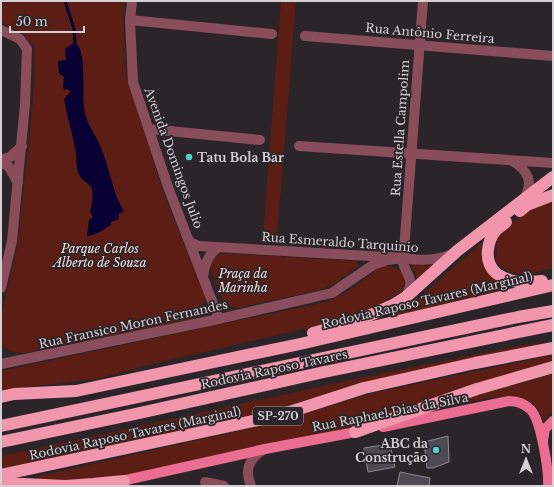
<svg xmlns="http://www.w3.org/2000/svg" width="554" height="487" font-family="'Libre Baskerville',serif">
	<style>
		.green { fill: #5c1e14 }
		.water { fill: #090033 }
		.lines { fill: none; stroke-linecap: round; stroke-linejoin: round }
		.stream { stroke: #090033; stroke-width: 3 }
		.building { fill: #4e4952; stroke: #8c8790 }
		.minor { stroke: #894d5c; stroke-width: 10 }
		.major { stroke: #eb6e92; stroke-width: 10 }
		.highway { stroke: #f196ad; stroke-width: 12 }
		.poi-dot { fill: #52cdcf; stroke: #2b2429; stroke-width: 1.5 }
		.labels { text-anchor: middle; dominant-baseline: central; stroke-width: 3.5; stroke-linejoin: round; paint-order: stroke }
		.shield { fill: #2b2429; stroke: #a29ca0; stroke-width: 1 }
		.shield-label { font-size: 11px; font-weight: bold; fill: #d5d0d3 }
		.street-label { font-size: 12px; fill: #d5d0d3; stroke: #2b2429 }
		.poi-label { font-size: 12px; font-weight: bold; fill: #d5d0d3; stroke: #2b2429; text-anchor: start }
		.park-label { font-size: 12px; font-style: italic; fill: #f8ddd7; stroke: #2b2429 }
	</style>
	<rect width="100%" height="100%" fill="#2b2429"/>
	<g class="green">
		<path d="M1,1H125L123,19L126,74L163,192L206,299L200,312L190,320L25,353C15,353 8,352 1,344V317L18,243L32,111L34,82V46L22,33L1,22Z"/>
		<path d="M281,1H296L277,236H263Z"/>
		<path d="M553,202V268L533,273L520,274L509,272L496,262L497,240L504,229L535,206Z"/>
		<path d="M482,242C480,258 481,266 493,277C497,281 502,283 505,288L504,290L392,317L417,300Z"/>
		<path d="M224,253L356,261L358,264L357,267L335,283L320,290L238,308L232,307L224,303L212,274L211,265L214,258Z"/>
		<path d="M383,265C398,266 411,275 402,292L364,313L334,322L153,364L97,379L1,390V371L326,302C339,296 351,290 362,281C370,276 374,269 383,265Z"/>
		<path d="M413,265H432L435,266L417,279L415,271L411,267Z"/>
		<path d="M553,342L519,348L409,372L355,385L247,418L1,470V456L355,379L522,345Z"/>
		<path d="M553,355V361L396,413L338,431L102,481L38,480L36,478L39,476L278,422L369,394Z"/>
		<path d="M553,374V412L549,414L544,421C540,412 534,402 524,399C505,392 475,401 456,405L453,404V402Z"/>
	</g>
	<path class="water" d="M75,42C87,50 82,93 84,107C85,121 93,131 99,143C106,159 110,176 115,192C117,199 121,205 124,212L119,213V219L111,222V225C103,230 96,235 87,236L89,220L93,217L90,212C92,204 96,188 87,183C82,179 80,178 78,172C76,166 77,159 76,153C73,135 67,117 64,99L71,91L67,89L64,90L63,86L64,77L59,73L58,61L66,60L65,49Z"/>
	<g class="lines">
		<path class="stream" d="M65,1L74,29L75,44"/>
	</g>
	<g class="building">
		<path d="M448,436L449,462L433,468H427L424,442Z"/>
		<path d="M390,444L395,467L368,472L364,448Z"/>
		<path d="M400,472L430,478L429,486H397Z"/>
	</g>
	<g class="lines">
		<g class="minor">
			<path d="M132,1L130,20L133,82L168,187L219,319"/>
			<path d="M130,20L272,34"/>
			<path d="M1,30L20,39L27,49L25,104L12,241L1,288"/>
			<path d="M305,36L553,56"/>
			<path d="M149,129L260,140"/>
			<path d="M299,146L553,163"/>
			<path d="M1,160L10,157L22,146"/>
			<path d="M512,161C528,170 534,182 524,199"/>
			<path d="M1,162L9,167L18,183"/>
			<path d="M190,242L199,246L404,258C420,261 436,261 452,254"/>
			<path d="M203,277C204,266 209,252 219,247"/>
			<path d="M406,297C415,278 408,279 403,263L423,1"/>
			<path d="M1,364L219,319L332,293L373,265L387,260L404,258"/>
			<path d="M205,482L224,486"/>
			<path d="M251,486C244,469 249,459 264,449"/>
		</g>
		<g class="major">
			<path d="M383,427L509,401C517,401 525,404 531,410C541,421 549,471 548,486"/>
			<path d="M543,441L545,429L553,421"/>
			<path d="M117,482L265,449L361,431"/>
		</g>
		<g class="highway">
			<path d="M520,211L527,205L553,195"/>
			<path d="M506,222C503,225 499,227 496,230C487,241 484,260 494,271C499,277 509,280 517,282C525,283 534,281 542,281"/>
			<path d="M313,333L357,321L393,305L406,297L457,251L553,177"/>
			<path d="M1,397L14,394L76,391L300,344L553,285"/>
			<path d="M1,426L518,317L553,311"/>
			<path d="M355,432L477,389L553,367"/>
			<path d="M1,442L135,414L324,372L553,325"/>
			<path d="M1,475L277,416L364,388L475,363L553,348"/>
			<path d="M1,483L66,486L93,484L124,481"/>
		</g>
	</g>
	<g class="poi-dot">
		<circle cx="189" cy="157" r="4"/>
		<circle cx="436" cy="450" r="4"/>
	</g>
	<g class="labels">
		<rect class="shield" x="253" y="407" width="50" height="18" rx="3"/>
		<g class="shield-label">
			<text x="278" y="416">SP-270</text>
		</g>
		<g class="street-label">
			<text transform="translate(430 33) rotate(5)">Rua Antônio Ferreira</text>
			<text transform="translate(400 128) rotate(-86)">Rua Estella Campolim</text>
			<text transform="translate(174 158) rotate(70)">Avenida Domingos Julio</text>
			<text transform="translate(340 242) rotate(4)">Rua Esmeraldo Tarquinio</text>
			<text transform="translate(427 300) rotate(-13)">Rodovia Raposo Tavares (Marginal)</text>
			<text transform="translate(133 324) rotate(-12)">Rua Fransico Moron Fernandes</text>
			<text transform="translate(274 369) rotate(-12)">Rodovia Raposo Tavares</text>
			<text transform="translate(390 412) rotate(-11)">Rua Raphael Dias da Silva</text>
			<text transform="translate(135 433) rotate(-12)">Rodovia Raposo Tavares (Marginal)</text>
		</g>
		<g class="poi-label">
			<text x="197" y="157">Tatu Bola Bar</text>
			<text x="428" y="443" text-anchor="end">ABC da<tspan x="428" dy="14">Construção</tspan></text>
		</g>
		<g class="park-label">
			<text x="100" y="248">Parque Carlos<tspan x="100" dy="14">Alberto de Souza</tspan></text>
			<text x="243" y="273">Praça da<tspan x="243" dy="14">Marinha</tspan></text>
		</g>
	</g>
	<rect width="554" height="487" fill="none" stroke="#d5d0d3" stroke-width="4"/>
	<g transform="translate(526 459)" stroke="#2b2429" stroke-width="3" paint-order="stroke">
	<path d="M0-3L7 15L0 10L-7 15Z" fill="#d5d0d3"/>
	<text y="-6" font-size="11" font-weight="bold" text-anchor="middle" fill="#d5d0d3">N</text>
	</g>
	<path d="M10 26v6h74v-6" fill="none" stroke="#d5d0d3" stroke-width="2"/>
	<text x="16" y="26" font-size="12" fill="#d5d0d3" stroke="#2b2429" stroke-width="3" paint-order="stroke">50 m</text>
</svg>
